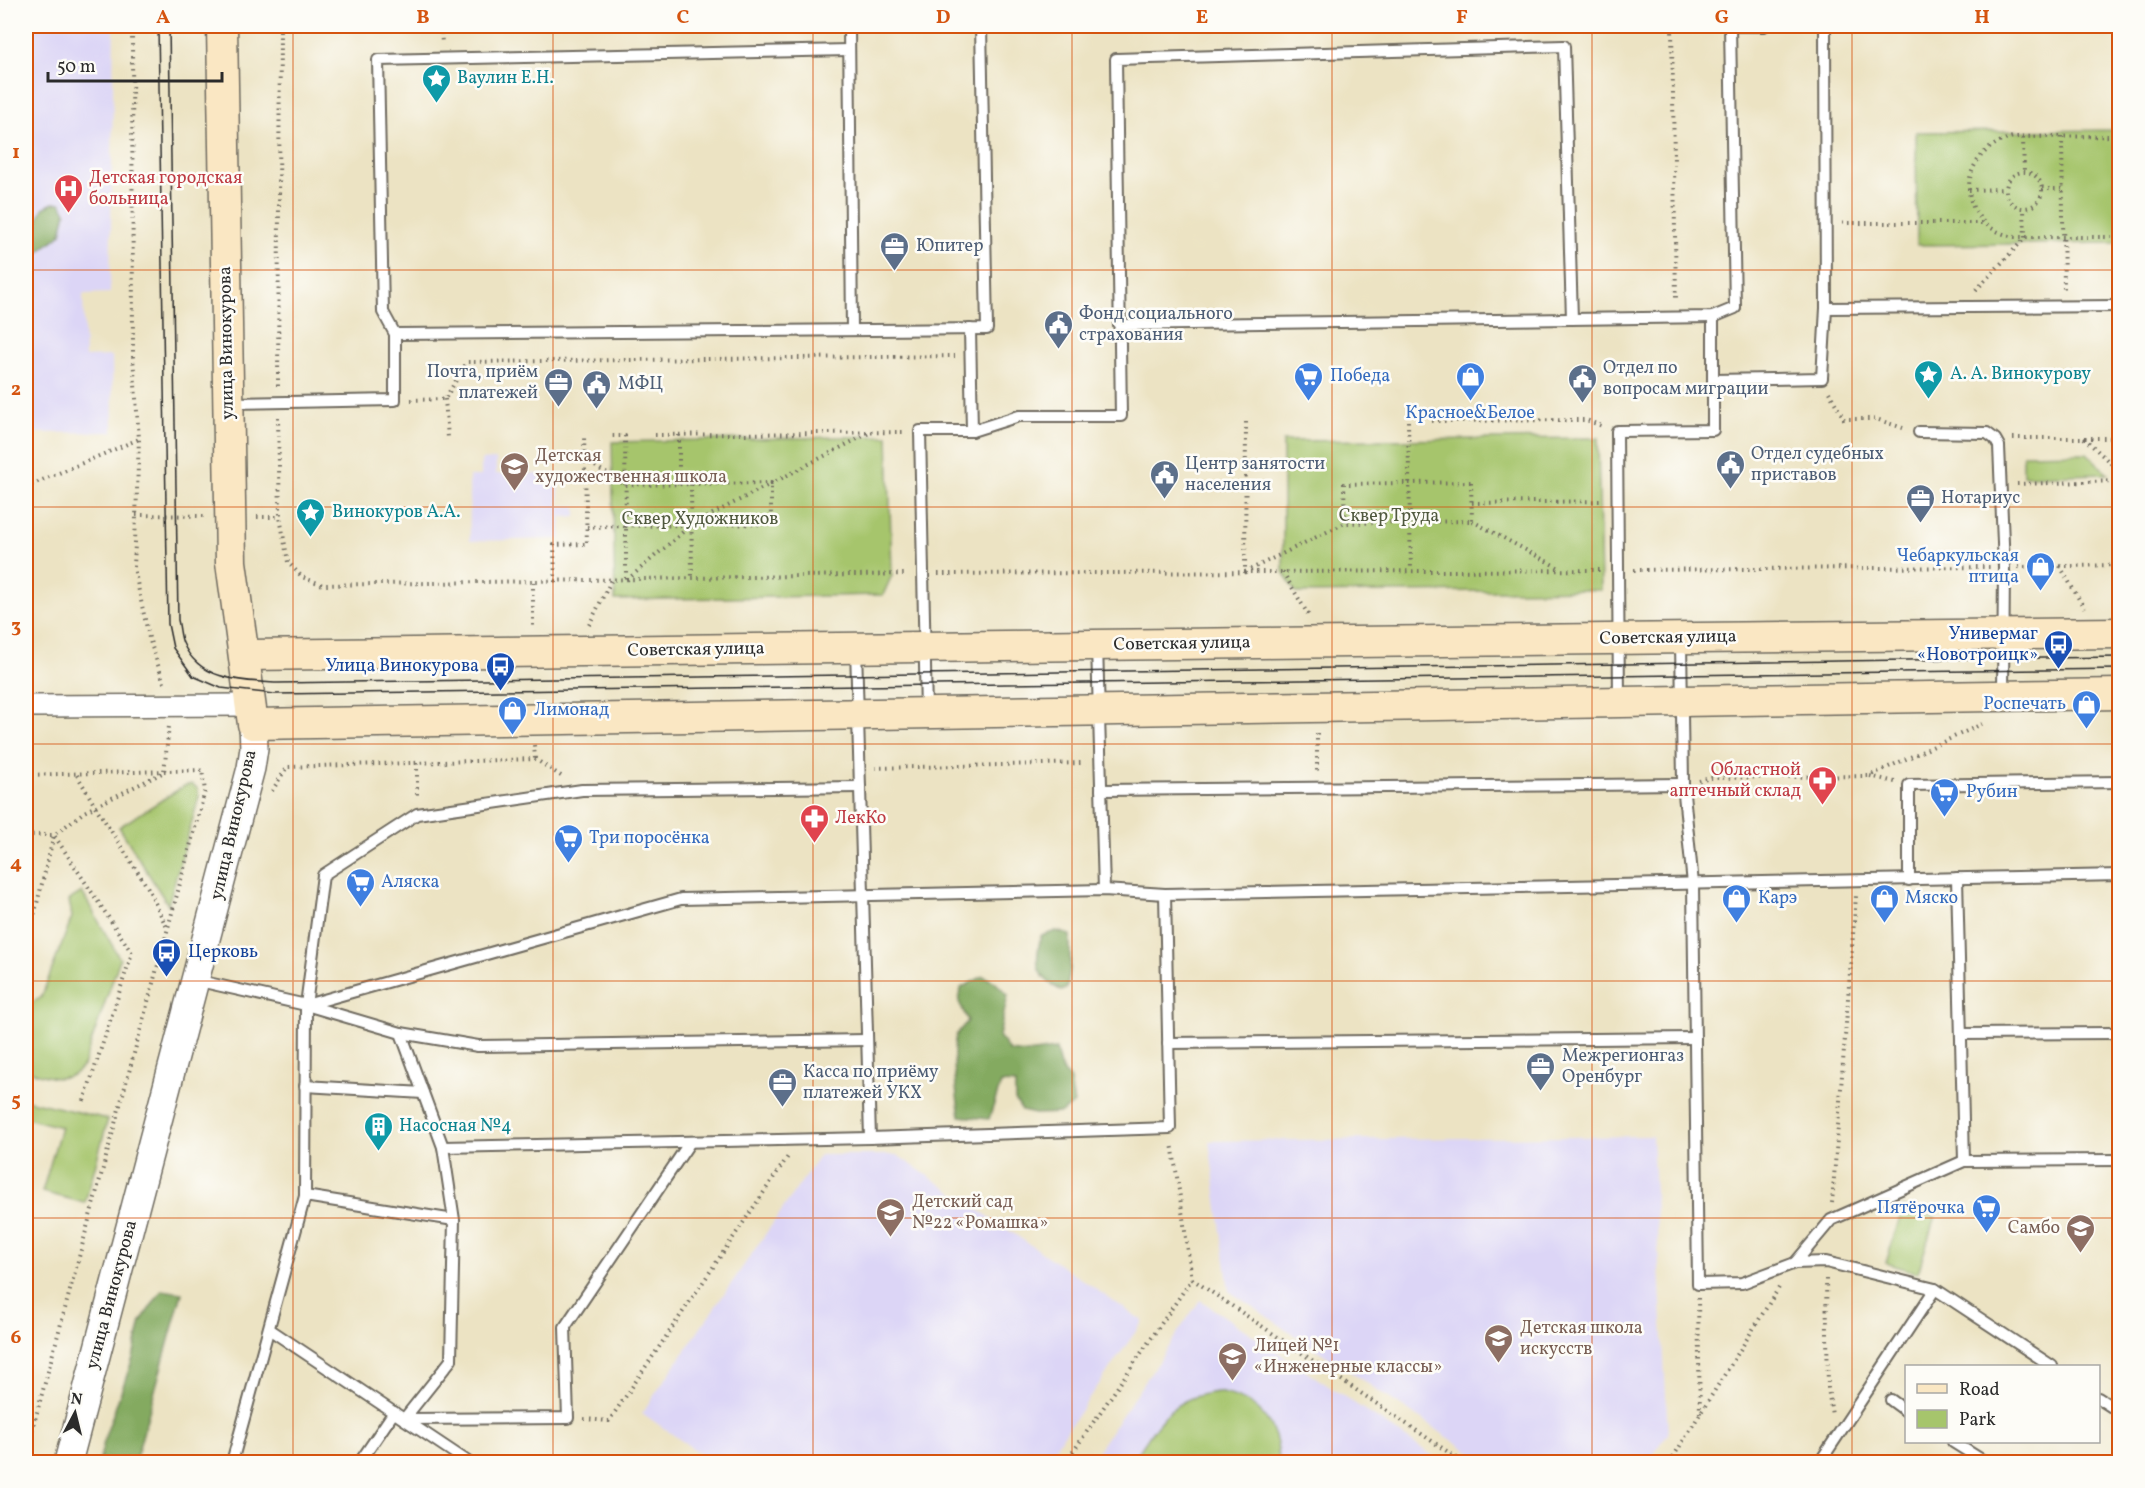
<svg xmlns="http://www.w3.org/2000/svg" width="2145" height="1488" font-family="Vollkorn,serif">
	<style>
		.built { fill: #dcd5f6 }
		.green { fill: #a6c56c; stroke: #68784c; stroke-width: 1.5 }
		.forest { fill: #84aa60; stroke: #586a46; stroke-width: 1.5 }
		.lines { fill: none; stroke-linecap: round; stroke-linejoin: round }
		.service-casing { stroke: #6f6b60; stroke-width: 14 }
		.minor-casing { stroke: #6f6b60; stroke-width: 24 }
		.tertiary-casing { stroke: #6f6b60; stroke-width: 30 }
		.secondary-casing { stroke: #6f6b60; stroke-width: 33 }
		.path { stroke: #6f6b60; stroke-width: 4; stroke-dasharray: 1.5 4.5; stroke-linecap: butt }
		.service { stroke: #fff; stroke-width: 10 }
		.minor { stroke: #fff; stroke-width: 21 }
		.tertiary { stroke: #fff; stroke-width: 27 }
		.secondary { stroke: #fae7c3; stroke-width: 30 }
		.tram { stroke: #2b2b2b; stroke-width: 1.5 }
		.grid { fill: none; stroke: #d5540f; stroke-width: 1.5; stroke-opacity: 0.55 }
		.labels { text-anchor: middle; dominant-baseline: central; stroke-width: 5; stroke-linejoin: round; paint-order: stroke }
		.culture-label { font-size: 18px; fill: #0d838f; stroke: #fdfcf7; text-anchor: start }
		.health-label { font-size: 18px; fill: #be3a42; stroke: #fdfcf7; text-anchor: start }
		.service-label { font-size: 18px; fill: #4e5e75; stroke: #fdfcf7; text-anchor: start }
		.street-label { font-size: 18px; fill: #2b2b2b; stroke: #fdfcf7 }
		.shop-label { font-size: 18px; fill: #366cbe; stroke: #fdfcf7; text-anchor: start }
		.education-label { font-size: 18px; fill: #785e54; stroke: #fdfcf7; text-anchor: start }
		.park-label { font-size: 18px; fill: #50593e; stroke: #fdfcf7 }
		.transit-label { font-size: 18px; fill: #164399; stroke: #fdfcf7; text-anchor: end }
		.neatline { fill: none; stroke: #d5540f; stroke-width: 2 }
		.grid-label { font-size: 20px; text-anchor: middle; font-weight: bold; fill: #d5540f }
	</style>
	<rect width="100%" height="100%" fill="#fdfcf7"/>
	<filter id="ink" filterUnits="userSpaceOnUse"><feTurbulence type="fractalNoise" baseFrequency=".0167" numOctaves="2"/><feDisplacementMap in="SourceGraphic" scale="12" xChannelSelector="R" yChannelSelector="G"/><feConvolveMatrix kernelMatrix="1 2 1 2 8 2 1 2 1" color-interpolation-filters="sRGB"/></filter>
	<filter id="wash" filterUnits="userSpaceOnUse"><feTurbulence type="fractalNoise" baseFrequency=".008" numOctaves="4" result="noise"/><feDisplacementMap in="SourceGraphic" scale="24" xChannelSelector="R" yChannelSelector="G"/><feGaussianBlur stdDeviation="1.35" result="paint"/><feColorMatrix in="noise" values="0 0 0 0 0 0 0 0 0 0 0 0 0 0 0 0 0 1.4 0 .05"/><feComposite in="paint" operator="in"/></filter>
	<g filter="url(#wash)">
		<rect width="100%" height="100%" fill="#ece3c3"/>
		<g class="built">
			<path d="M26,26H114L110,293L83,294L85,357L112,356L113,432L26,433Z"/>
			<path d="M496,459V474H558L559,506H576V517H561V539L470,541L469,476H481V460Z"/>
			<path d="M1652,1136L1668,1434L1648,1462H1485L1229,1291L1209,1141Z"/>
			<path d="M820,1155H897L1143,1321L1045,1462H712L642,1413Z"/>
			<path d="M1200,1300L1442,1462H1090Z"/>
		</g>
		<g class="green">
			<path d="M2119,130V243L1917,245L1916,132Z"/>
			<path d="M888,436L892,575L883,595L615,600L612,442Z"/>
			<path d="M1598,438L1601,590L1296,593L1283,572V441Z"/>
			<path d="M2087,453L2108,474L2023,476V454Z"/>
			<path d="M192,784L198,789L199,797L168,905L119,827L184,786Z"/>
			<path d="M82,892L120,959L83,1066C67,1086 46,1076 26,1070V1005L41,998L72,917L69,900Z"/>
			<path d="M26,1100L108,1119L85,1203L42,1192L61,1127L26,1118Z"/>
			<path d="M1903,1207L1935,1216L1918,1273L1886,1263Z"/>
			<path d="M1217,1392C1257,1399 1278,1421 1279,1462H1132C1157,1426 1168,1397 1217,1392Z"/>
		</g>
		<g class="forest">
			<path d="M53,203H61L66,212L61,234L36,254V263L26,285V240H28C32,228 39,220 43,208Z"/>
			<path d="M1056,931L1070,935V969L1067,988L1062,991C1035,976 1034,965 1041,936Z"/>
			<path d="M983,976L995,982L1008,995L999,1036L1009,1051L1026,1053L1056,1049L1060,1066L1070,1080L1074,1103L1062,1113L1035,1114L1022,1111L1015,1100V1084L1001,1083L989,1119L960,1116C957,1097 951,1054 956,1036C958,1031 964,1026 968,1021L959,1002L961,988Z"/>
			<path d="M162,1290L182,1293L135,1462H99L106,1434L133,1358L141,1321Z"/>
		</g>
	</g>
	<g filter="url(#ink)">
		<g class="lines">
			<defs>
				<g id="service">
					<path d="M849,26L852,330"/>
					<path d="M1825,26L1826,308L2120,306"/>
					<path d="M1119,325L1713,317L1735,308L1730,26H1764"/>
					<path d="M395,334L987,329L981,26"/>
					<path d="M1713,380L1822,378L1826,308"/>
					<path d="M230,403L395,400V334L383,312L378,60L849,50"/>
					<path d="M972,431L1019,416H1121L1116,59L1564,46L1572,319"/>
					<path d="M1919,432L1987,433L1995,439L1999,446L2004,567L2003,695"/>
					<path d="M1681,641L1683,784L1693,884L1698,1284L1742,1283L1795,1263L1826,1262L1935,1289L2052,1366"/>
					<path d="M1097,645L1104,890"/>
					<path d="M856,648L870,1138"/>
					<path d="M1619,701L1617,431L1713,430V317"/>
					<path d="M926,712L920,431H972L970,329"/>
					<path d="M1101,790L1683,784"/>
					<path d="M1957,878L1964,1161"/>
					<path d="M1909,880V785L2120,782"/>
					<path d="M195,980L306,1005L401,1033L478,1046L867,1040"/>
					<path d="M306,1005L681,899L1104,890L1165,894L2120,875"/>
					<path d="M401,1033L443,1147L454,1220L451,1360L404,1419"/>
					<path d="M1961,1034L2120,1033"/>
					<path d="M1168,1043L1695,1038"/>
					<path d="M305,1086L423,1093"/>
					<path d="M443,1147L870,1138L1170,1128L1165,894"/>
					<path d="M305,1196L454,1220"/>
					<path d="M1795,1263L1831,1220L1964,1161L2120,1160"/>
					<path d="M269,1329L468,1462"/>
					<path d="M2098,1398L2120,1412"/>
					<path d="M1891,1400L1906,1411"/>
					<path d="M404,1419L568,1418L565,1327L690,1142"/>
					<path d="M1953,1442L1985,1462"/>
					<path d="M232,1462L305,1196L306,1005L323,875L417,814L582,790L860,787"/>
					<path d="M360,1462L394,1412"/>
					<path d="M1820,1462L1935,1289"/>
				</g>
				<path id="minor" d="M26,706L251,705"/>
				<path id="tertiary" d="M68,1462L251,768L254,748L253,724"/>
				<g id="secondary">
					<path d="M222,26L231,562L253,724L2120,694"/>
					<path d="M245,655L2120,633"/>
				</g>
			</defs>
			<use href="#service" class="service-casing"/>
			<use href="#minor" class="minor-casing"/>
			<use href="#tertiary" class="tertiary-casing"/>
			<use href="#secondary" class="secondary-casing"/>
			<g class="path">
				<path d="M132,26L133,357L139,439L134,568L149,638L164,683"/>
				<path d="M429,26L441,27L442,44"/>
				<path d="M1672,26L1676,301"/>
				<path d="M2120,136L2013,137C1954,152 1954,226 2015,237H2120"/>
				<path d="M2062,137L2064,292"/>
				<path d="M2023,138L2024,172"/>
				<circle cx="2024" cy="190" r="18"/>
				<path d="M2042,189H2063"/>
				<path d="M1969,190L2005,189"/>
				<path d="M1842,223H1984"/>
				<path d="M1976,290L2025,238L2024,208"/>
				<path d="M278,386L280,26"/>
				<path d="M1829,392L1844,419H1876L1903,428"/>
				<path d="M445,399L448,438"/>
				<path d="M411,400L445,399L467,362L955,356"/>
				<path d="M278,417L280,517L288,562L302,577L323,585L907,574"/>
				<path d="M1408,421L1411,571"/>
				<path d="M1432,421L1586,420L1602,426"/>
				<path d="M1246,422L1245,572L1345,523"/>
				<path d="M655,435L905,432"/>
				<path d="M679,435V485"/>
				<path d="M2013,438H2120"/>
				<path d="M2084,438L2120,472"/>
				<path d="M585,460L625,485L771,483V524L626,526L625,436H612"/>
				<path d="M1471,482L1472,521L1345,523L1344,484Z"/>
				<path d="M691,484L692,579"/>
				<path d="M2017,484L2120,481"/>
				<path d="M26,487L139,439"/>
				<path d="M1472,503L1603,501"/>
				<path d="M136,515L204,516"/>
				<path d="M257,517H280"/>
				<path d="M1472,521L1561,569"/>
				<path d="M587,527L626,526V580"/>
				<path d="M2060,566L2084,608"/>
				<path d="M2018,567L2120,565"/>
				<path d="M1634,570L1990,567"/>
				<path d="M1283,572L1309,616"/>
				<path d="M938,574L1603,570"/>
				<path d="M627,580L691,525L871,432"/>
				<path d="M533,582V626"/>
				<path d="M555,582L554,545L587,544L584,436"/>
				<path d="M589,625L611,581"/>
				<path d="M1317,733V774"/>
				<path d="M534,745L535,759"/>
				<path d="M417,763V798"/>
				<path d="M875,768L1084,763"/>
				<path d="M26,775L202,770L205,791L26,1453"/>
				<path d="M77,775L95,806L148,888L167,928"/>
				<path d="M1870,776L1895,782"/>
				<path d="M1699,781L1711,778L1869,776L1982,724"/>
				<path d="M272,791L287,767L535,759L561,776"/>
				<path d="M26,835H54L26,948"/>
				<path d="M84,1101L132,953L54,835L84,812L164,772L169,726"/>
				<path d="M1832,1203L1856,896"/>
				<path d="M1192,1279L1463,1462"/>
				<path d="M1826,1279L1828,1388L1832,1415"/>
				<path d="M1698,1298L1700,1417"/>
				<path d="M584,1419L609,1421L789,1155"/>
				<path d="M1066,1462L1192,1279L1172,1143"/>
				<path d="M1670,1462L1780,1286"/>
			</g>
			<use href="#service" class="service"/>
			<use href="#minor" class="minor"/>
			<use href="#tertiary" class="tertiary"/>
			<use href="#secondary" class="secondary"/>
			<g class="tram">
				<path d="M158,26L168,624L173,648L193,676L221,688L275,694L2120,669"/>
				<path d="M169,26L178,620C180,627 180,636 183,643C199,681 242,681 277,683L2120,657"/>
			</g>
		</g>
	</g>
	<path class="grid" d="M293,26V1462M553,26V1462M813,26V1462M1072,26V1462M1332,26V1462M1592,26V1462M1852,26V1462M26,270H2120M26,507H2120M26,744H2120M26,981H2120M26,1218H2120"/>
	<defs>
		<symbol id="sight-pin" viewBox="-11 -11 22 30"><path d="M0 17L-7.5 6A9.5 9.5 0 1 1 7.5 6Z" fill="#0f9aa8" stroke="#fdfcf7"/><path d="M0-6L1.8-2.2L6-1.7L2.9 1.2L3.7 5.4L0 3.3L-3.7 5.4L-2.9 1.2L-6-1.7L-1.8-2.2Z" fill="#fff"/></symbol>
		<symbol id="hospital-pin" viewBox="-11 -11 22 30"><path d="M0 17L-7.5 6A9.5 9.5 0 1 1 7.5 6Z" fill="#e0444e" stroke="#fdfcf7"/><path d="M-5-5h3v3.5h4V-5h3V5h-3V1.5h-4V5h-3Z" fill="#fff"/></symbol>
		<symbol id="office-pin" viewBox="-11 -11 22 30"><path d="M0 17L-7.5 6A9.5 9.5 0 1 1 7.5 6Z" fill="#5c6f8a" stroke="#fdfcf7"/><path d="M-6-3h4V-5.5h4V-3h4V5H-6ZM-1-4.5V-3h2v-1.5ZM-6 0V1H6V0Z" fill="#fff"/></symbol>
		<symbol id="civic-pin" viewBox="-11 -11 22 30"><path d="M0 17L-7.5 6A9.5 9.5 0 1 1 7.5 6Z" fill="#5c6f8a" stroke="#fdfcf7"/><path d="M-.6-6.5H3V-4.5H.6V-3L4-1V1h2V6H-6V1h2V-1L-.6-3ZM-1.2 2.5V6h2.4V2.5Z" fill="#fff"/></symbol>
		<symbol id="supermarket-pin" viewBox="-11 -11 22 30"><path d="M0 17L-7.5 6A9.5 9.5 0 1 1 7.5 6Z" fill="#3f7fe0" stroke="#fdfcf7"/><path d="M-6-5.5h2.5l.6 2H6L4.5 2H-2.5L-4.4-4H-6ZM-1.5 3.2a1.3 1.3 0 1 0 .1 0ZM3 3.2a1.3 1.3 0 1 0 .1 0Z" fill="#fff"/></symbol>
		<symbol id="shop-pin" viewBox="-11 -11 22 30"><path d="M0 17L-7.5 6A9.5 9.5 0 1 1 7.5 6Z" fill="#3f7fe0" stroke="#fdfcf7"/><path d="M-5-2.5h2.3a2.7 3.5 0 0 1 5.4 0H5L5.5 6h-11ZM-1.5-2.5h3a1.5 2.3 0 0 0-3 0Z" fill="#fff"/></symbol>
		<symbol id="school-pin" viewBox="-11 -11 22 30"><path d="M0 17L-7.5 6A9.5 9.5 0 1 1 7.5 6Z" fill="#8d6e63" stroke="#fdfcf7"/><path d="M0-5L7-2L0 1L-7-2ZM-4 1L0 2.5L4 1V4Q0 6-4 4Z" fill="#fff"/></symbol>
		<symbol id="bus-pin" viewBox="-11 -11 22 30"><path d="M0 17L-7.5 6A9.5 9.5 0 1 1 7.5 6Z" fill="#1a4fb4" stroke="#fdfcf7"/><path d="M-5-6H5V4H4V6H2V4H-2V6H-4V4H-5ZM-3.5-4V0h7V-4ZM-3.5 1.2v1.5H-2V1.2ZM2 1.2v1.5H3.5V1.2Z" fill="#fff"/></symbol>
		<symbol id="pharmacy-pin" viewBox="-11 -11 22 30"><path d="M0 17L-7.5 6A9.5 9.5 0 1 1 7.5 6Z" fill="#e0444e" stroke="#fdfcf7"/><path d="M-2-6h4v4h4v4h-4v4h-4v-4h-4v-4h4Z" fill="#fff"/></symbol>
		<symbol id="building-pin" viewBox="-11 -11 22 30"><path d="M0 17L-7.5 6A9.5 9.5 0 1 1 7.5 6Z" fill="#0f9aa8" stroke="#fdfcf7"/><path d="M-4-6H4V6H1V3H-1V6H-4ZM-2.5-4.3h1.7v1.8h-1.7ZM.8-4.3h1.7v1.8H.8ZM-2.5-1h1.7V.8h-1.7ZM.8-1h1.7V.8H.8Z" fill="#fff"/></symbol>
	</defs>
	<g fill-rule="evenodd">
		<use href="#sight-pin" x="420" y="62" width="33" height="45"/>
		<use href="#hospital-pin" x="52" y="172" width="33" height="45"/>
		<use href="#office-pin" x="878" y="230" width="33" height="45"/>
		<use href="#civic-pin" x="1042" y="308" width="33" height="45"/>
		<use href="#sight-pin" x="1912" y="358" width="33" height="45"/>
		<use href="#supermarket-pin" x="1292" y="360" width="33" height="45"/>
		<use href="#shop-pin" x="1454" y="360" width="33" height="45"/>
		<use href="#civic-pin" x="1566" y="362" width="33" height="45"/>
		<use href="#office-pin" x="542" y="366" width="33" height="45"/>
		<use href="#civic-pin" x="580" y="368" width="33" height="45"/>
		<use href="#civic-pin" x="1714" y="448" width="33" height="45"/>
		<use href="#school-pin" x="498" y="450" width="33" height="45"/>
		<use href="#civic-pin" x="1148" y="458" width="33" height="45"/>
		<use href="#office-pin" x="1904" y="482" width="33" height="45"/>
		<use href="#sight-pin" x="294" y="496" width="33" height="45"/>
		<use href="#shop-pin" x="2024" y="550" width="33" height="45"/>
		<use href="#bus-pin" x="2042" y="628" width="33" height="45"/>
		<use href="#bus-pin" x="484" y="650" width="33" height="45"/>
		<use href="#shop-pin" x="2070" y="688" width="33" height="45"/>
		<use href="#shop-pin" x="496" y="694" width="33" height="45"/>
		<use href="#pharmacy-pin" x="1806" y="764" width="33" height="45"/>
		<use href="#supermarket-pin" x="1928" y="776" width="33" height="45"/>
		<use href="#pharmacy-pin" x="798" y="802" width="33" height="45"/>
		<use href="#supermarket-pin" x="552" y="822" width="33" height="45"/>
		<use href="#supermarket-pin" x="344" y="866" width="33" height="45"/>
		<use href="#shop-pin" x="1720" y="882" width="33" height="45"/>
		<use href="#shop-pin" x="1868" y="882" width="33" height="45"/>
		<use href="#bus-pin" x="150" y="936" width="33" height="45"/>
		<use href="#office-pin" x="1524" y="1050" width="33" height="45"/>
		<use href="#office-pin" x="766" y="1066" width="33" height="45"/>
		<use href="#building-pin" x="362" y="1110" width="33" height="45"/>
		<use href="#supermarket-pin" x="1970" y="1192" width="33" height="45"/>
		<use href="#school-pin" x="874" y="1196" width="33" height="45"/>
		<use href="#school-pin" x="2064" y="1212" width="33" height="45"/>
		<use href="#school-pin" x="1482" y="1322" width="33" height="45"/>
		<use href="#school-pin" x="1216" y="1340" width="33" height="45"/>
	</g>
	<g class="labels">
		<g class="culture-label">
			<text x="457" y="78">Ваулин Е.Н.</text>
			<text x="1950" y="374">А. А. Винокурову</text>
			<text x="332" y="512">Винокуров А.А.</text>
			<text x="399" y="1126">Насосная №4</text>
		</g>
		<g class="health-label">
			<text x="89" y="178">Детская городская<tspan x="89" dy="21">больница</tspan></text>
			<text x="1801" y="770" text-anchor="end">Областной<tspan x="1801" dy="21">аптечный склад</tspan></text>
			<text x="835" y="818">ЛекКо</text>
		</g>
		<g class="service-label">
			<text x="916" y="246">Юпитер</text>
			<text x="1079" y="314">Фонд социального<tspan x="1079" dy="21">страхования</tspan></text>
			<text x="1603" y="368">Отдел по<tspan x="1603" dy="21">вопросам миграции</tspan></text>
			<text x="538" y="372" text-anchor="end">Почта, приём<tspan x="538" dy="21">платежей</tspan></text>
			<text x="618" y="384">МФЦ</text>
			<text x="1751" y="454">Отдел судебных<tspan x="1751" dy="21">приставов</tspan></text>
			<text x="1185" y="464">Центр занятости<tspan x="1185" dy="21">населения</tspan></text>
			<text x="1941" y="498">Нотариус</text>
			<text x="1562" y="1056">Межрегионгаз<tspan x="1562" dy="21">Оренбург</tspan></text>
			<text x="803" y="1072">Касса по приёму<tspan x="803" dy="21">платежей УКХ</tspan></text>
		</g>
		<g class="street-label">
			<text transform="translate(227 343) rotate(-91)">улица Винокурова</text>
			<text transform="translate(1668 638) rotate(-1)">Советская улица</text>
			<text transform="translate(1182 644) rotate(-1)">Советская улица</text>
			<text transform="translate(696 650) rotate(-1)">Советская улица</text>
			<text transform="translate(234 825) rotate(-77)">улица Винокурова</text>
			<text transform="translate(112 1295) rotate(-75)">улица Винокурова</text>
		</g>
		<g class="shop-label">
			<text x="1330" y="376">Победа</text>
			<text x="1470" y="413" text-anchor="middle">Красное&amp;Белое</text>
			<text x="2019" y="556" text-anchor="end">Чебаркульская<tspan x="2019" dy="21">птица</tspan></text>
			<text x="2066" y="704" text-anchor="end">Роспечать</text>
			<text x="534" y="710">Лимонад</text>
			<text x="1966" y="792">Рубин</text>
			<text x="589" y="838">Три поросёнка</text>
			<text x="381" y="882">Аляска</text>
			<text x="1758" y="898">Карэ</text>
			<text x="1905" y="898">Мяско</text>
			<text x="1965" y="1208" text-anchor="end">Пятёрочка</text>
		</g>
		<g class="education-label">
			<text x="535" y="456">Детская<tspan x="535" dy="21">художественная школа</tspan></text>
			<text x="912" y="1202">Детский сад<tspan x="912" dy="21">№22 «Ромашка»</tspan></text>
			<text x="2060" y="1228" text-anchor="end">Самбо</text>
			<text x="1520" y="1328">Детская школа<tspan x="1520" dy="21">искусств</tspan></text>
			<text x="1254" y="1346">Лицей №1<tspan x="1254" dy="21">«Инженерные классы»</tspan></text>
		</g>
		<g class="park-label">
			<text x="1389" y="516">Сквер Труда</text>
			<text x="700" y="519">Сквер Художников</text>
		</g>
		<g class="transit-label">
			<text x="2038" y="634">Универмаг<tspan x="2038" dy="21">«Новотроицк»</tspan></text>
			<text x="479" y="666">Улица Винокурова</text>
			<text x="188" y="952" text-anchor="start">Церковь</text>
		</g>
	</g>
	<rect width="2145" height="1488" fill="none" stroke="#fdfcf7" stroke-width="66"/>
	<rect x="1905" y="1365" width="195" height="78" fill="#fdfcf7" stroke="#a9a8a5" stroke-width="1.5"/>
	<rect x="1917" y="1384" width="30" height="9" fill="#fae7c3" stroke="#a9a8a5" stroke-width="1.5"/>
	<text x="1959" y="1395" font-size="18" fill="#2b2b2b">Road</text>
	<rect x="1917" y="1410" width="30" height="18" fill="#a6c56c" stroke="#a9a8a5" stroke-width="1.5"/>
	<text x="1959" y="1425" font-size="18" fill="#2b2b2b">Park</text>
	<g transform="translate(75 1413) rotate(7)" stroke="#fdfcf7" stroke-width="4.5" paint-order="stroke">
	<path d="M0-4.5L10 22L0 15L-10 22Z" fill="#2b2b2b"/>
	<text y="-9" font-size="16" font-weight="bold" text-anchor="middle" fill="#2b2b2b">N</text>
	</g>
	<path d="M48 72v9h174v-9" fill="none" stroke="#2b2b2b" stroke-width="3"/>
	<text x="57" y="72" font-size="18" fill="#2b2b2b" stroke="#fdfcf7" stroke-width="4.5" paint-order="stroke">50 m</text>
	<rect x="33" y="33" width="2079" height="1422" class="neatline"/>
	<g class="grid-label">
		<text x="163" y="23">A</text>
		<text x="423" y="23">B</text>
		<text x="683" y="23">C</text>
		<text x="943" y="23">D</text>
		<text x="1202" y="23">E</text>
		<text x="1462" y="23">F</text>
		<text x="1722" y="23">G</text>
		<text x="1982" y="23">H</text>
		<text x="16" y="158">1</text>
		<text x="16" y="395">2</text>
		<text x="16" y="632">3</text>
		<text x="16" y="869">4</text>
		<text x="16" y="1106">5</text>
		<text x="16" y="1343">6</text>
	</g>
</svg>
